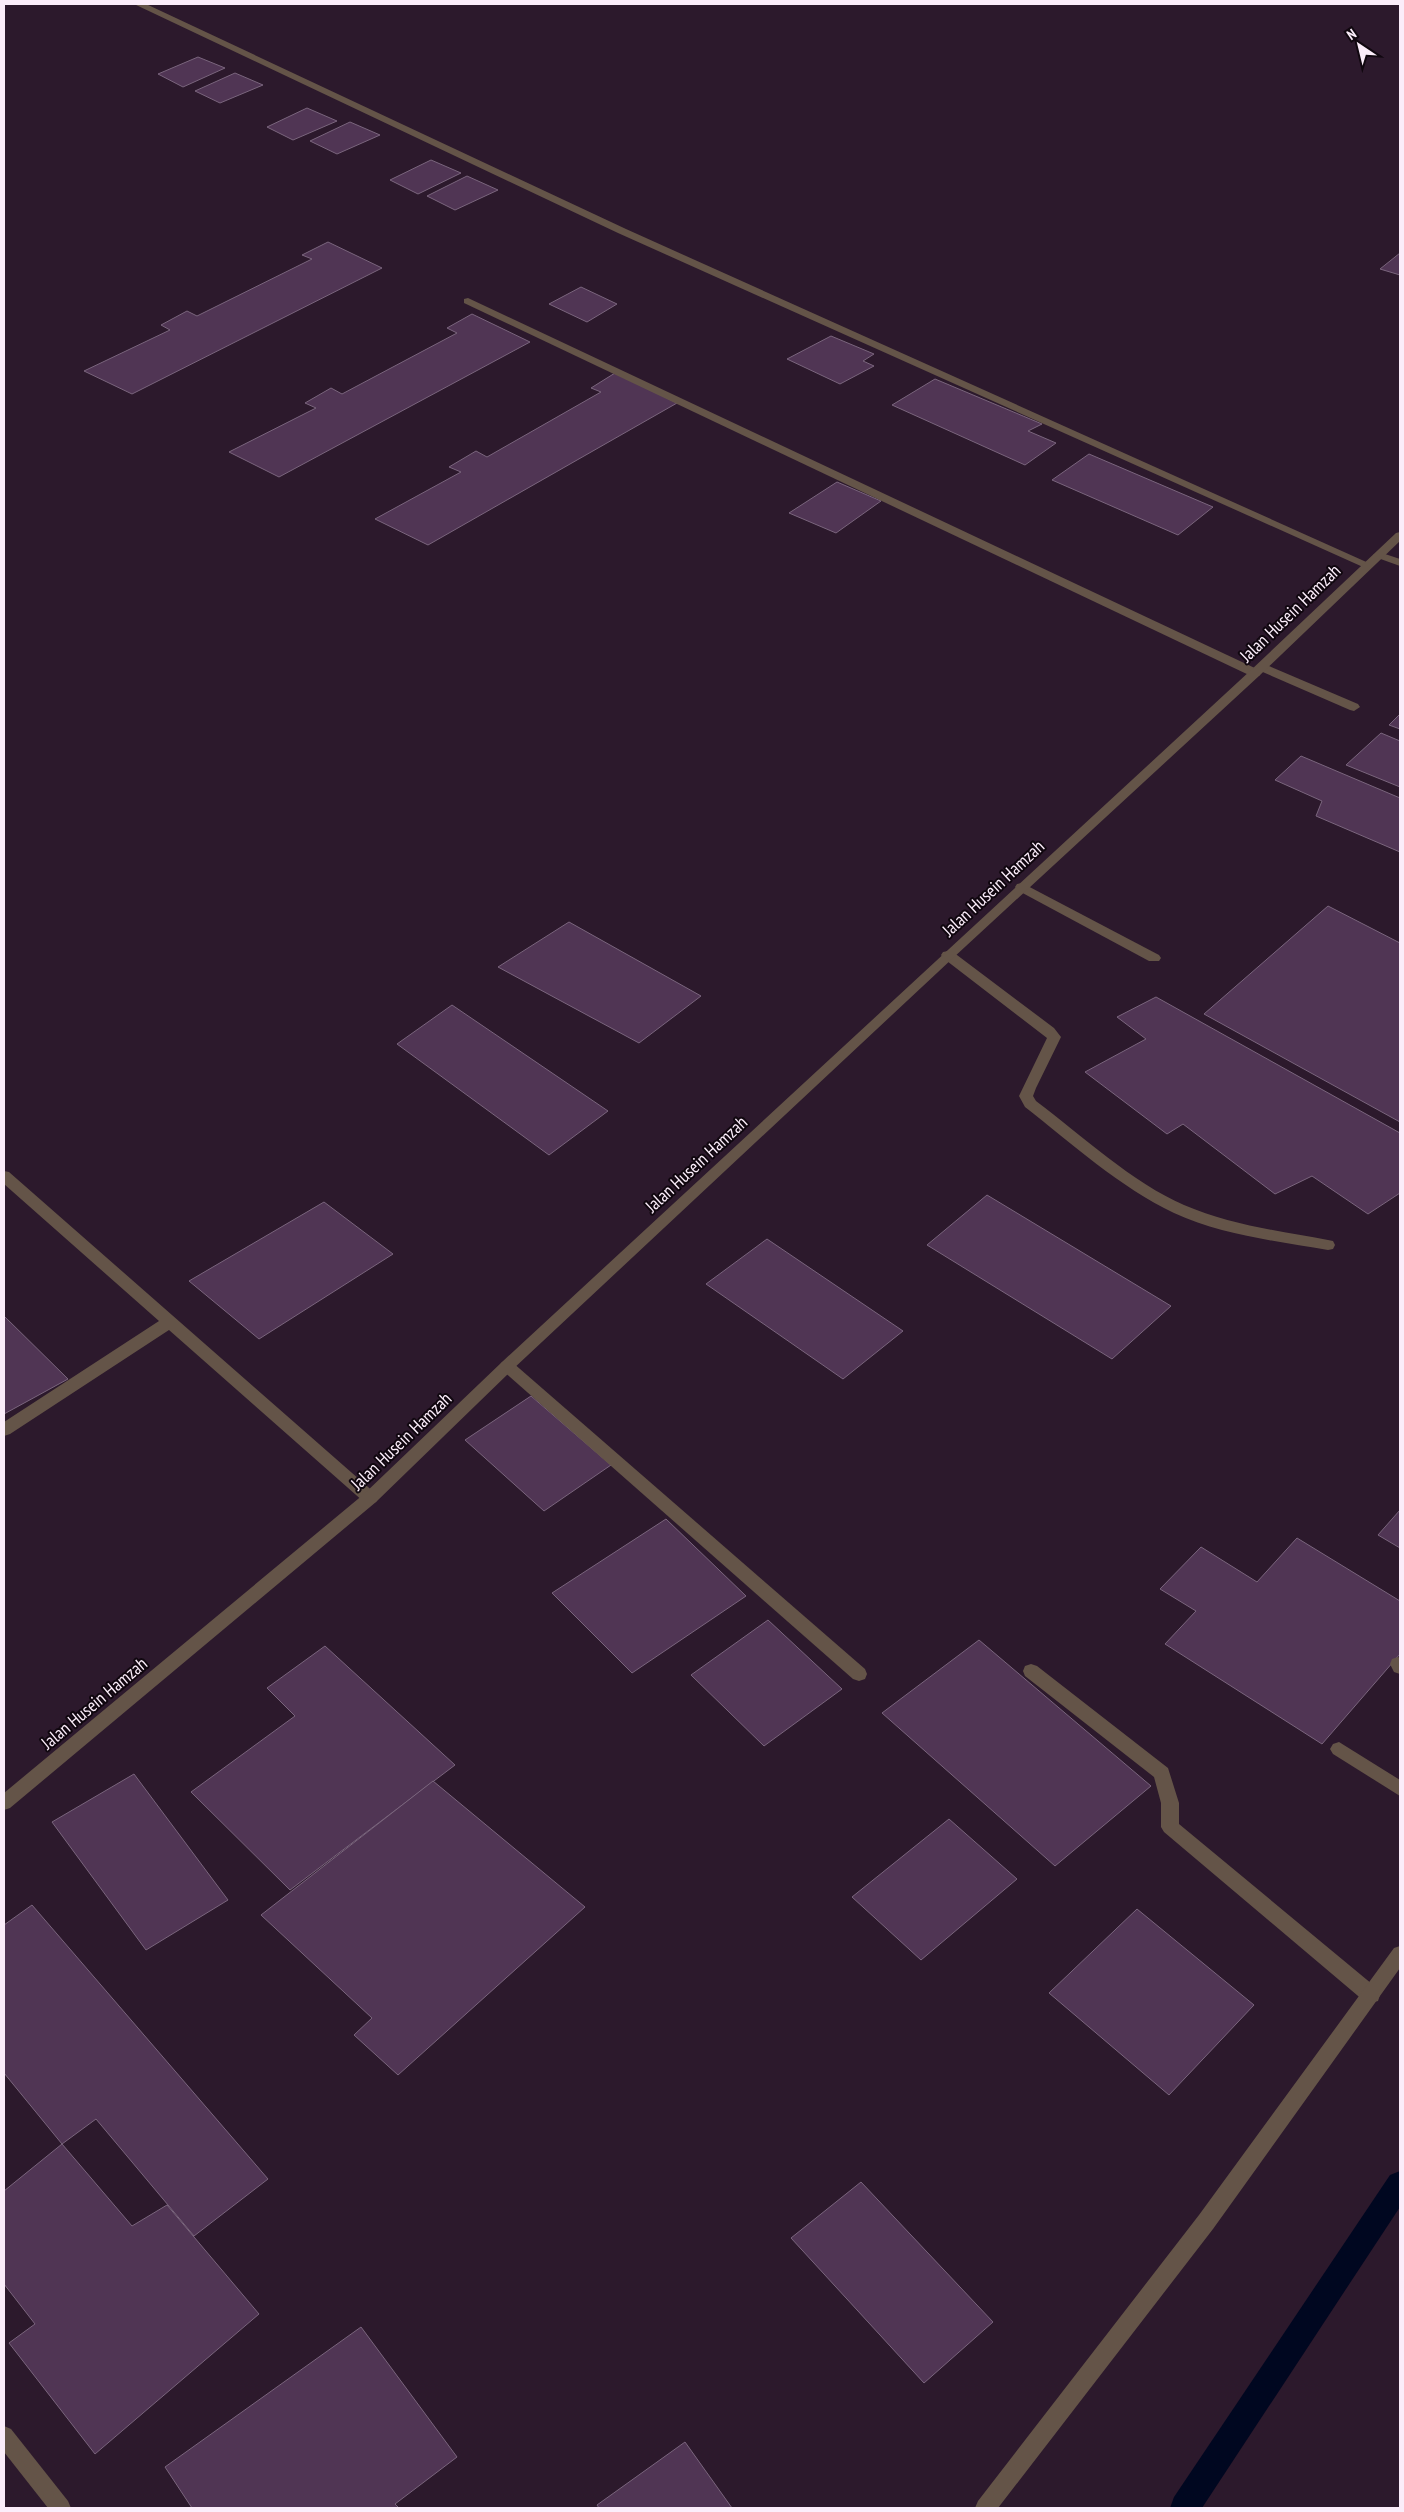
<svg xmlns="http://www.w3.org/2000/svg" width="1404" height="2512" font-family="'PT Sans Narrow',sans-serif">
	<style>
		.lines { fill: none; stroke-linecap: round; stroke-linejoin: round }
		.stream { fill: #000720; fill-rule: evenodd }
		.building { fill: #503554; stroke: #7a657d }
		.service { fill: #645448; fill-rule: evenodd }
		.minor { fill: #645448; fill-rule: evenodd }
		.tertiary { fill: #645448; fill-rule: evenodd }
		.labels { text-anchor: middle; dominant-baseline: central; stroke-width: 4; stroke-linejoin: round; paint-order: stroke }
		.street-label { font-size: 18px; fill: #fbedfa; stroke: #10070f }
	</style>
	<rect width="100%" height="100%" fill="#2c192c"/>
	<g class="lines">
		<path class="stream" d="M1400,2171V2207L1202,2508H1170L1174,2497L1390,2175Z"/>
	</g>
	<g class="building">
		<path d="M198,57L225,68L183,87L158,74Z"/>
		<path d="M235,73L263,85L220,103L195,91Z"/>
		<path d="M307,108L337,121L293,140L267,127Z"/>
		<path d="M350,122L380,135L337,154L310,141Z"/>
		<path d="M431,160L461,173L418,194L390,180Z"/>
		<path d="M467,176L498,190L455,210L427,196Z"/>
		<path d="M328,242L382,268L132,394L84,371L170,330L161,325L187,311L197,316L312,259L302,255Z"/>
		<path d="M1400,253V275L1380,269Z"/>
		<path d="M581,287L617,304L587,322L549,304Z"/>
		<path d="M472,314L530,342L279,477L229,452L316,408L305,403L331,388L342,394L457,333L447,328Z"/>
		<path d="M831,336L874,354L863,361L874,366L840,384L787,359Z"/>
		<path d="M615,373L677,403L428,545L375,519L461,472L449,467L476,451L487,457L601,392L591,388Z"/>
		<path d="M935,379L1042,424L1028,431L1056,443L1025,465L892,405Z"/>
		<path d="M1089,454L1213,507L1178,535L1052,480Z"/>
		<path d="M837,482L881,501L836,533L789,513Z"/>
		<path d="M1400,714V729L1389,725Z"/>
		<path d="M1381,733L1400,741V787L1346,765Z"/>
		<path d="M1301,756L1400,798V852L1316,816L1322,801L1275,780Z"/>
		<path d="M1328,906L1400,943V1122L1204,1014Z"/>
		<path d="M569,922L701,996L639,1043L498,967Z"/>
		<path d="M1156,997L1400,1133V1193L1368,1214L1312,1176L1275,1194L1183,1124L1167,1134L1085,1072L1146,1039L1117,1017Z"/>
		<path d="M452,1005L608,1111L549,1155L397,1044Z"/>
		<path d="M987,1195L1171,1306L1112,1359L927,1245Z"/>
		<path d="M324,1202L393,1254L259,1339L189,1281Z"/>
		<path d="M767,1239L903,1331L843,1379L706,1284Z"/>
		<path d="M4,1316L68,1379L4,1414Z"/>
		<path d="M531,1396L611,1465L544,1511L465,1440Z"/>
		<path d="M1400,1510V1548L1378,1535Z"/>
		<path d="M666,1519L746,1596L632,1673L552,1593Z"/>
		<path d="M1297,1538L1400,1601V1654L1322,1744L1165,1644L1196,1611L1160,1589L1201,1547L1257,1582Z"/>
		<path d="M768,1620L842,1689L764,1746L691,1675Z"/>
		<path d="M979,1640L1151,1786L1055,1866L882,1713Z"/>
		<path d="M325,1646L455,1765L290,1890L191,1792L295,1716L267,1688Z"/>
		<path d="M134,1774L228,1900L146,1950L52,1822Z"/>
		<path d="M433,1781L585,1907L398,2075L354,2035L372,2018L261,1915Z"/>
		<path d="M949,1819L1017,1879L921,1960L852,1897Z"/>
		<path d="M32,1905L268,2179L194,2236L96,2119L62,2144L4,2073V1925Z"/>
		<path d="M1137,1909L1254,2005L1169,2095L1049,1993Z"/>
		<path d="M62,2144L132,2226L167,2205L259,2314L95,2454L9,2343L35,2324L4,2284V2191Z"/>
		<path d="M861,2182L993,2322L924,2383L791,2238Z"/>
		<path d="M361,2327L457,2457L395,2504L399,2508H192L165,2467Z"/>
		<path d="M685,2442L732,2508H599L597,2505Z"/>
	</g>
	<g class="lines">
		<g class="service">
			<path d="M1379,552L1400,559V566L1375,557L1373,555Z"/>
			<path d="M1262,663L1358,704L1360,707L1354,711L1350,710L1258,670L1256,667Z"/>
			<path d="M1022,883L1159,955L1161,958L1159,961H1149L1017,890L1015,887L1017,884Z"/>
			<path d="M1398,1657L1400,1658V1674L1394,1672L1390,1664L1392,1659Z"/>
			<path d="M1031,1664L1037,1666L1168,1768L1179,1803V1824L1378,1989L1380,1995L1378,2001L1371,2003L1364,2001L1164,1832L1161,1827V1803L1154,1777L1025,1676L1023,1671L1025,1666Z"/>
			<path d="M1339,1742L1400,1780V1796L1333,1754L1330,1749L1333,1744Z"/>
		</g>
		<g class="minor">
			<path d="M134,4H146L626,229L1373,565L1371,567H1363L618,233Z"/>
			<path d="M468,298L1259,670L1261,673L1259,676H1251L464,303V299Z"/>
			<path d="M948,951L953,952L1054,1028L1061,1037L1036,1088L1033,1096L1036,1101C1081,1135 1133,1183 1184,1205C1230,1225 1280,1231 1328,1240L1333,1241L1335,1245L1333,1249L1328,1250C1276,1241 1222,1235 1174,1213C1121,1188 1071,1143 1025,1107L1019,1096L1047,1038L943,958L941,955L943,952Z"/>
			<path d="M4,1171L9,1172L376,1494L378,1498L376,1502L370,1504L364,1502L169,1330L10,1434L4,1436V1422L159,1321L4,1184Z"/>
			<path d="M507,1360L512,1362L865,1669L867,1674L865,1679L859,1681L853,1679L502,1370L499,1366L502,1362Z"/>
			<path d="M1400,1946V1968L1213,2229L998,2508H975L978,2501L1199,2215L1394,1948Z"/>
			<path d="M4,2426L11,2429L68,2501L71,2508H48L4,2452Z"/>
		</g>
		<path class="tertiary" d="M1400,532V541L1259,676L953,958L512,1370L376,1502L10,1808L4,1810V1793L364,1494L502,1362L1251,670L1396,533Z"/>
	</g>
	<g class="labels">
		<g class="street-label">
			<text transform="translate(1290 613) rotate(-44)">Jalan Husein Hamzah</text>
			<text transform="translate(993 888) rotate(-43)">Jalan Husein Hamzah</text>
			<text transform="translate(696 1164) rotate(-43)">Jalan Husein Hamzah</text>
			<text transform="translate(401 1441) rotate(-44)">Jalan Husein Hamzah</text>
			<text transform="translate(94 1703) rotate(-40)">Jalan Husein Hamzah</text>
		</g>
	</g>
	<rect width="1404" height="2512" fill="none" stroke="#fbedfa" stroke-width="10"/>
	<g transform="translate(1359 45) rotate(325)" stroke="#10070f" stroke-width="4" paint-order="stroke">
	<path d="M0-4L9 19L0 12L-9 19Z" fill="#fbedfa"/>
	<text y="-8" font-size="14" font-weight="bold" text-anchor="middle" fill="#fbedfa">N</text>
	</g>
</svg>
